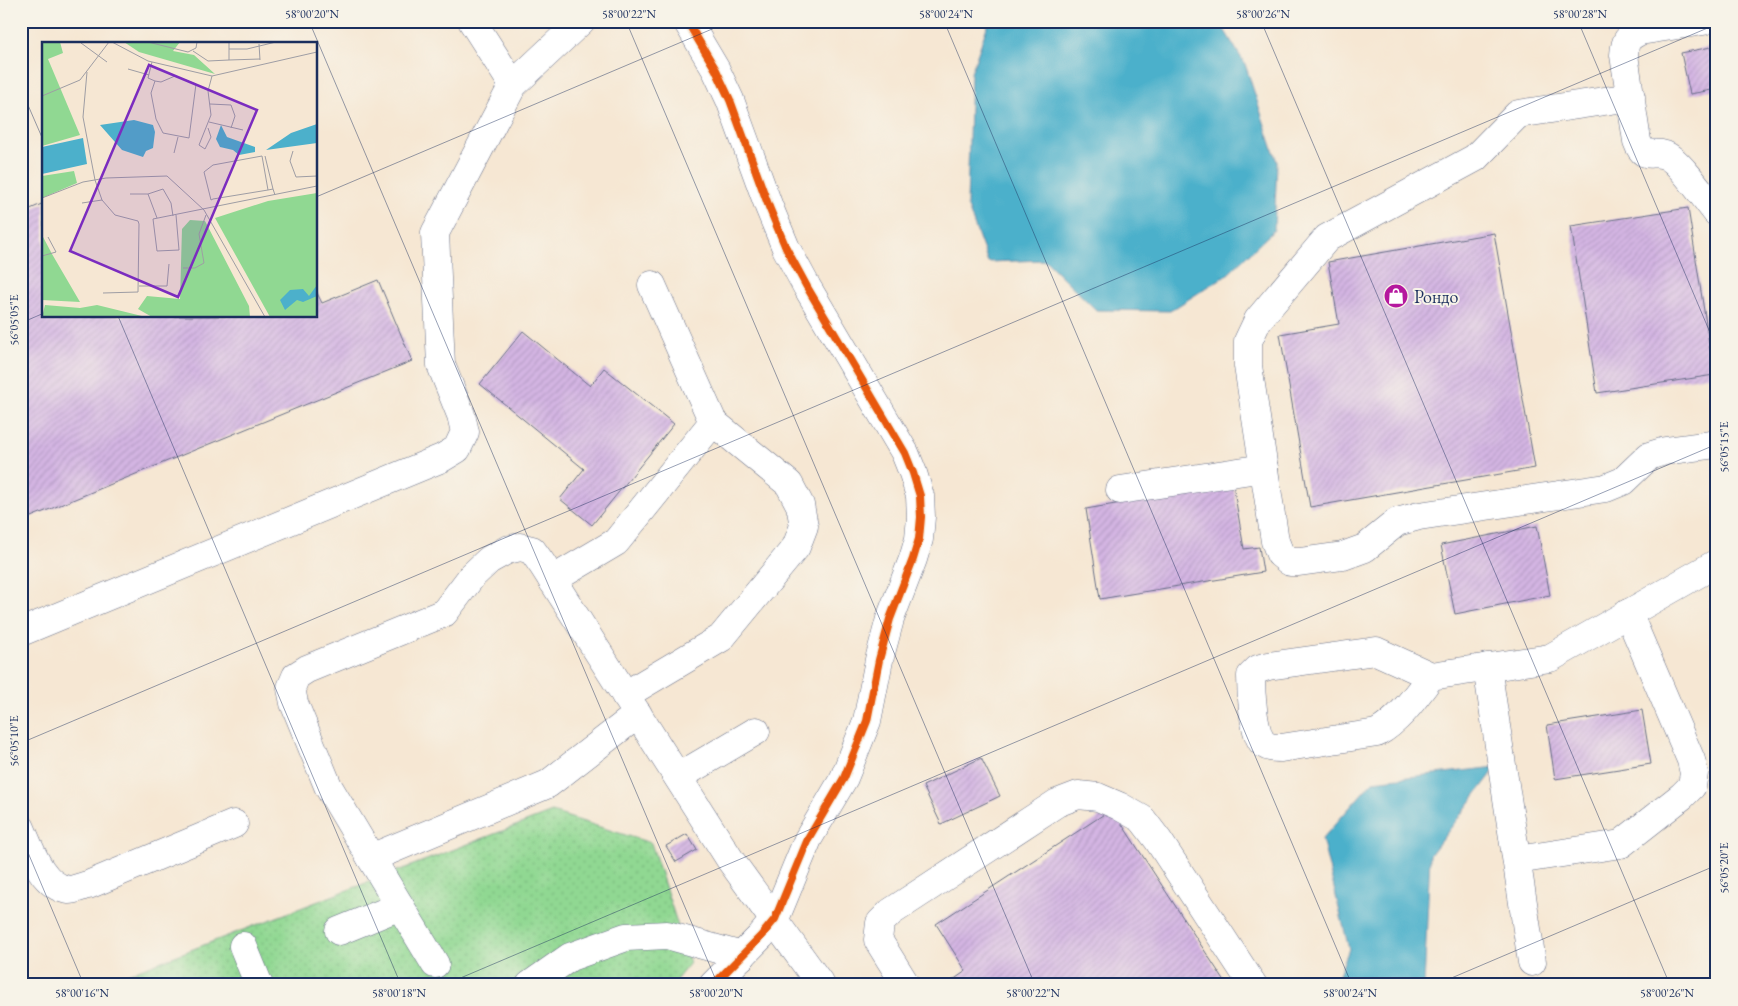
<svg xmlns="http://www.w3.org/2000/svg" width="1738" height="1006" font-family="'EB Garamond',serif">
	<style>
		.grass { fill: url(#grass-dots); stroke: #568478 }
		.water { fill: #4cb0cb; stroke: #347094 }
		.building { fill: url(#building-hatch) }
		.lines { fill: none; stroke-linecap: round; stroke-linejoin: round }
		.minor-casing { stroke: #686f87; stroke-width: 29 }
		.minor { stroke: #fff; stroke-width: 28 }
		.cycleway-casing { stroke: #f7f3e8; stroke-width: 11 }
		.cycleway { stroke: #e8590c; stroke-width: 8 }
		.ticks { fill: none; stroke: #1b2f5e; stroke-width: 1; stroke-opacity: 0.45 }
		.labels { text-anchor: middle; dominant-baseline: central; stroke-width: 4; stroke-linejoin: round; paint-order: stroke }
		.poi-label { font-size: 18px; fill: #1b2f5e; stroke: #f7f3e8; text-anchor: start }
		.inset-road { fill: none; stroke: #9e9da4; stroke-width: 1 }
		.view { fill: #7b2cbf; fill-opacity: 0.15; stroke: #7b2cbf; stroke-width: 2.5 }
		.inset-edge { fill: none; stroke: #1b2f5e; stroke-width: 2.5 }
		.neatline { fill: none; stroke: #1b2f5e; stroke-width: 2 }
		.ticks-label { font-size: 12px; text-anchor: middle; fill: #1b2f5e }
	</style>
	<defs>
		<pattern id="grass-dots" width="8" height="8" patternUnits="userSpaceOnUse" patternTransform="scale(1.25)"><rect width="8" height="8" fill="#90d892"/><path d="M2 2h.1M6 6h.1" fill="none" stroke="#7cba80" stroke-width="1.8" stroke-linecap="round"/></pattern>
		<pattern id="building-hatch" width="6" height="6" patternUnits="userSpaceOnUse" patternTransform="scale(1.25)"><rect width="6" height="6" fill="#d4b5e3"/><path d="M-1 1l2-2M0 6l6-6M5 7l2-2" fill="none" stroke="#b59cc5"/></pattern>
	</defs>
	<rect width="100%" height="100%" fill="#f7f3e8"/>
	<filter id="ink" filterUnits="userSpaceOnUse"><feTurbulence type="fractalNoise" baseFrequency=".02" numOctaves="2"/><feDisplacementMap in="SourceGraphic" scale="10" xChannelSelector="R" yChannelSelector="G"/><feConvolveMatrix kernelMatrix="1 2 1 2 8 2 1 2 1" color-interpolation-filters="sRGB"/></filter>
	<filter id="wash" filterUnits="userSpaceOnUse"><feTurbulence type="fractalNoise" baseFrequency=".0096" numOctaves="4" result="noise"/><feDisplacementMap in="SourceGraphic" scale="20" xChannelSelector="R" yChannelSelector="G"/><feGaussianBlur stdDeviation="1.12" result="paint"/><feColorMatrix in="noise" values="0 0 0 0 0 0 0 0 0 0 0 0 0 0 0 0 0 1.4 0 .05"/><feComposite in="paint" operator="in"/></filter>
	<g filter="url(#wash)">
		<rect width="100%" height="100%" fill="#f6e7d3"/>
		<path class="grass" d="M552,812L651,843L690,963L672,985H99Z"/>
		<g class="water">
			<path d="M989,21H1219L1245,64L1277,162L1274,230L1228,274L1170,311L1096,310L1045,260L988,262L967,205L971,73Z"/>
			<path d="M1497,767L1430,855L1424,985H1335L1349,949L1322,839L1373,781Z"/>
		</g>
		<g id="blocks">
			<g class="building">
				<path d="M1711,47L1717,73V89L1690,94L1681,53Z"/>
				<path d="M44,203V316H316V291L322,303L378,280L412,361L21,521V213Z"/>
				<path d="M1688,208L1714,375L1597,393L1571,226Z"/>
				<path d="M1494,233L1535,468L1310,507L1280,334L1339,324L1328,262Z"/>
				<path d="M523,331L590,386L604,368L674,424L592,525L560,499L584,469L480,384Z"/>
				<path d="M1233,484L1244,549L1259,547L1263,572L1100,599L1086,509Z"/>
				<path d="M1537,526L1550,595L1455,614L1441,545Z"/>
				<path d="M1642,710L1651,764L1555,779L1547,725Z"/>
				<path d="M981,758L1000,796L941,824L923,786Z"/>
				<path d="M1112,809L1227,985H946L966,971L936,924Z"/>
				<path d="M687,834L697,850L676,862L666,846Z"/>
			</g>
		</g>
	</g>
	<g filter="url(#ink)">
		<use href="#blocks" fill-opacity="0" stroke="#686f87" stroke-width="1"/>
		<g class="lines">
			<defs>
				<g id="minor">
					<path d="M472,21L513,85"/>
					<path d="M687,21L716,70L730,100L769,207L786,248L807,287L905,453L913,473L920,496L921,517L919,539L913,559L890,619L879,660L867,721L844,778L808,839L775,919L761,936L713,985"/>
					<path d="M1703,21L1640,31C1627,38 1625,40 1624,55L1637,141C1644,161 1651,150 1665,155C1679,160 1706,200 1717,213"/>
					<path d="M1631,97L1518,114L1475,158L1327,238L1258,320L1248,341V366L1275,541L1280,554L1290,562H1299L1343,556L1365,548L1397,522L1419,516L1606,488L1623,481L1649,456L1665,451L1717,444"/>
					<path d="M1120,490L1264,468"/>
					<path d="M552,580L616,542L713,422"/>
					<path d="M21,632L442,458L457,449L465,432L461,415L441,365L435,233L513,85L581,21"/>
					<path d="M1487,667L1532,962"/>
					<path d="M1431,676C1415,697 1401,719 1377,733L1281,748C1274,748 1268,748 1263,743C1253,733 1251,691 1251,676L1258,669L1268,666L1376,651L1431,676L1550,658L1717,563"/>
					<path d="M625,695L721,638L796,547L804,526L800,505L789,484L713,422L652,285"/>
					<path d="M638,714L548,784L371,858L328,786L294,703L291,688L296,676L307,669L444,613L472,576L489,560L507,550L520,547L532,550L542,564L731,861L821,985"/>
					<path d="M678,777L756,731"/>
					<path d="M21,828C30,849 42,887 69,890C74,890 82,886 88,885L234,824"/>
					<path d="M371,858L435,964"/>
					<path d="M1517,860L1621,844L1682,796L1692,786L1694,773L1691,760L1628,613"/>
					<path d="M339,931L400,906"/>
					<path d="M243,946L259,985"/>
					<path d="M530,985L570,957L626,937L667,935L742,956"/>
					<path d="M906,985L878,940L880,923L891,912L1057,803L1078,795L1098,797L1119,806L1142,819L1158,840L1253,985"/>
				</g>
			</defs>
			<use href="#minor" class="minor-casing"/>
			<use href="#minor" class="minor"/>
			<defs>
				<path id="cycleway" d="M687,21L716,70L730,100L769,207L786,248L807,287L905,453L913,473L920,496L921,517L919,539L913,559L890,619L879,660L867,721L844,778L808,839L775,919L761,936L713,985"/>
			</defs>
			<use href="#cycleway" class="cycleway-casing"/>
			<use href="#cycleway" class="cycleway"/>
		</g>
	</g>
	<path class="ticks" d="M309,21L718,985M626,21L1035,985M944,21L1352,985M1261,21L1670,985M1578,21L1717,349M21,89L44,142M316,197L731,21M118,316L401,985M21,323L44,313M21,743L1717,24M21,836L84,985M444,985L1717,444M1435,985L1717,865"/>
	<defs>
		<symbol id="shop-disc" viewBox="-11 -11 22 22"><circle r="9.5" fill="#b5179e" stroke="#f7f3e8"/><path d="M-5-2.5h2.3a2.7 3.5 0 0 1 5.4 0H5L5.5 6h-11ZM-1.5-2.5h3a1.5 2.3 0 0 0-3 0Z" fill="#fff"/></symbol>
	</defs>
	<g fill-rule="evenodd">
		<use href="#shop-disc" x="1382" y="282" width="28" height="28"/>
	</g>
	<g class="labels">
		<g class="poi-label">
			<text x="1414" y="296">Рондо</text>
		</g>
	</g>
	<g transform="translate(42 42)">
		<rect width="275" height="275" fill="#f6e7d3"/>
		<path d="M82,0H138L131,9L152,13L173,32L97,10ZM148,178L163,179L207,264L208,275H110L96,267L105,254L138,257L140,187ZM3,263L38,266L55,263L104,275H0Z" fill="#90d892"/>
		<path d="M0,0H18L21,11L6,17L38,93L0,104ZM32,129L35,141L0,156V134ZM275,151V275H228L173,176L226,159ZM0,193L10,212L38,260L0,258Z" fill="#90d892"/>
		<path d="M92,78L111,83L113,90L111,106L104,109L101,115L80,108L58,83ZM275,82V101L224,108L249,91ZM179,83L185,95L213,105V110L197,113L191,108L178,105L174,97ZM41,96L45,122L0,132V105ZM275,243V254L261,260L255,258L243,268L238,258L248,248L261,247L267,254Z" fill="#4cb0cb"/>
		<path class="inset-road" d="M70,0L106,19L170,34L275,10M106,0L146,10L154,6L155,0M187,0V18L218,17M39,1L65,20M217,2L218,18M187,7H205L234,0M151,9L166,19L187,18M110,20L106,36L113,39L109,51L114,77L121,91L147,96L154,42L133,34L119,40L113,39M86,27L107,33M45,30L41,75L53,138L60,158L73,173L96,179L97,182L96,250L61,251M0,54L38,38L67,0M168,62L189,63L193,74L189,86M167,80L201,88M166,86L169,95L163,107L157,103L169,73L166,49L170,34M251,109L248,119L254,135L275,134M132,111L136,95M223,114L231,147M226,148L220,114L171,123L162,130L169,158L171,157L226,148L231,147L233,153M88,152H106L121,147L129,161L131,174M106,152L115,176M0,156L41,140L64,136L125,134L162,168L223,275M40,161L60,158M134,173L137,208L115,209L111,177L275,144M0,214L14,210L6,195M141,226H153L162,221L157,192L164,173M97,244H125L127,222"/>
		<path class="view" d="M107,23L215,68L136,255L28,209Z"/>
		<rect width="275" height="275" class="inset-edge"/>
	</g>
	<rect width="1738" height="1006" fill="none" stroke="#f7f3e8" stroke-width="55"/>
	<rect x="28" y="28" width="1682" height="950" class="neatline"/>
	<g class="ticks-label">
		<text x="312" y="18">58°00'20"N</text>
		<text x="629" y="18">58°00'22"N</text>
		<text x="946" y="18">58°00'24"N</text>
		<text x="1263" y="18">58°00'26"N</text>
		<text x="1580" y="18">58°00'28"N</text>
		<text transform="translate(14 320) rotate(-90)" y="4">56°05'05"E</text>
		<text transform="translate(1724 447) rotate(-90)" y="4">56°05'15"E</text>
		<text transform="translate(14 741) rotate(-90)" y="4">56°05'10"E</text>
		<text transform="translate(1724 868) rotate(-90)" y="4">56°05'20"E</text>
		<text x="82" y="997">58°00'16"N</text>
		<text x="399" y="997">58°00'18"N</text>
		<text x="716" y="997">58°00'20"N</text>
		<text x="1033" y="997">58°00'22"N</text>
		<text x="1350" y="997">58°00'24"N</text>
		<text x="1667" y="997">58°00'26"N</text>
	</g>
</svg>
